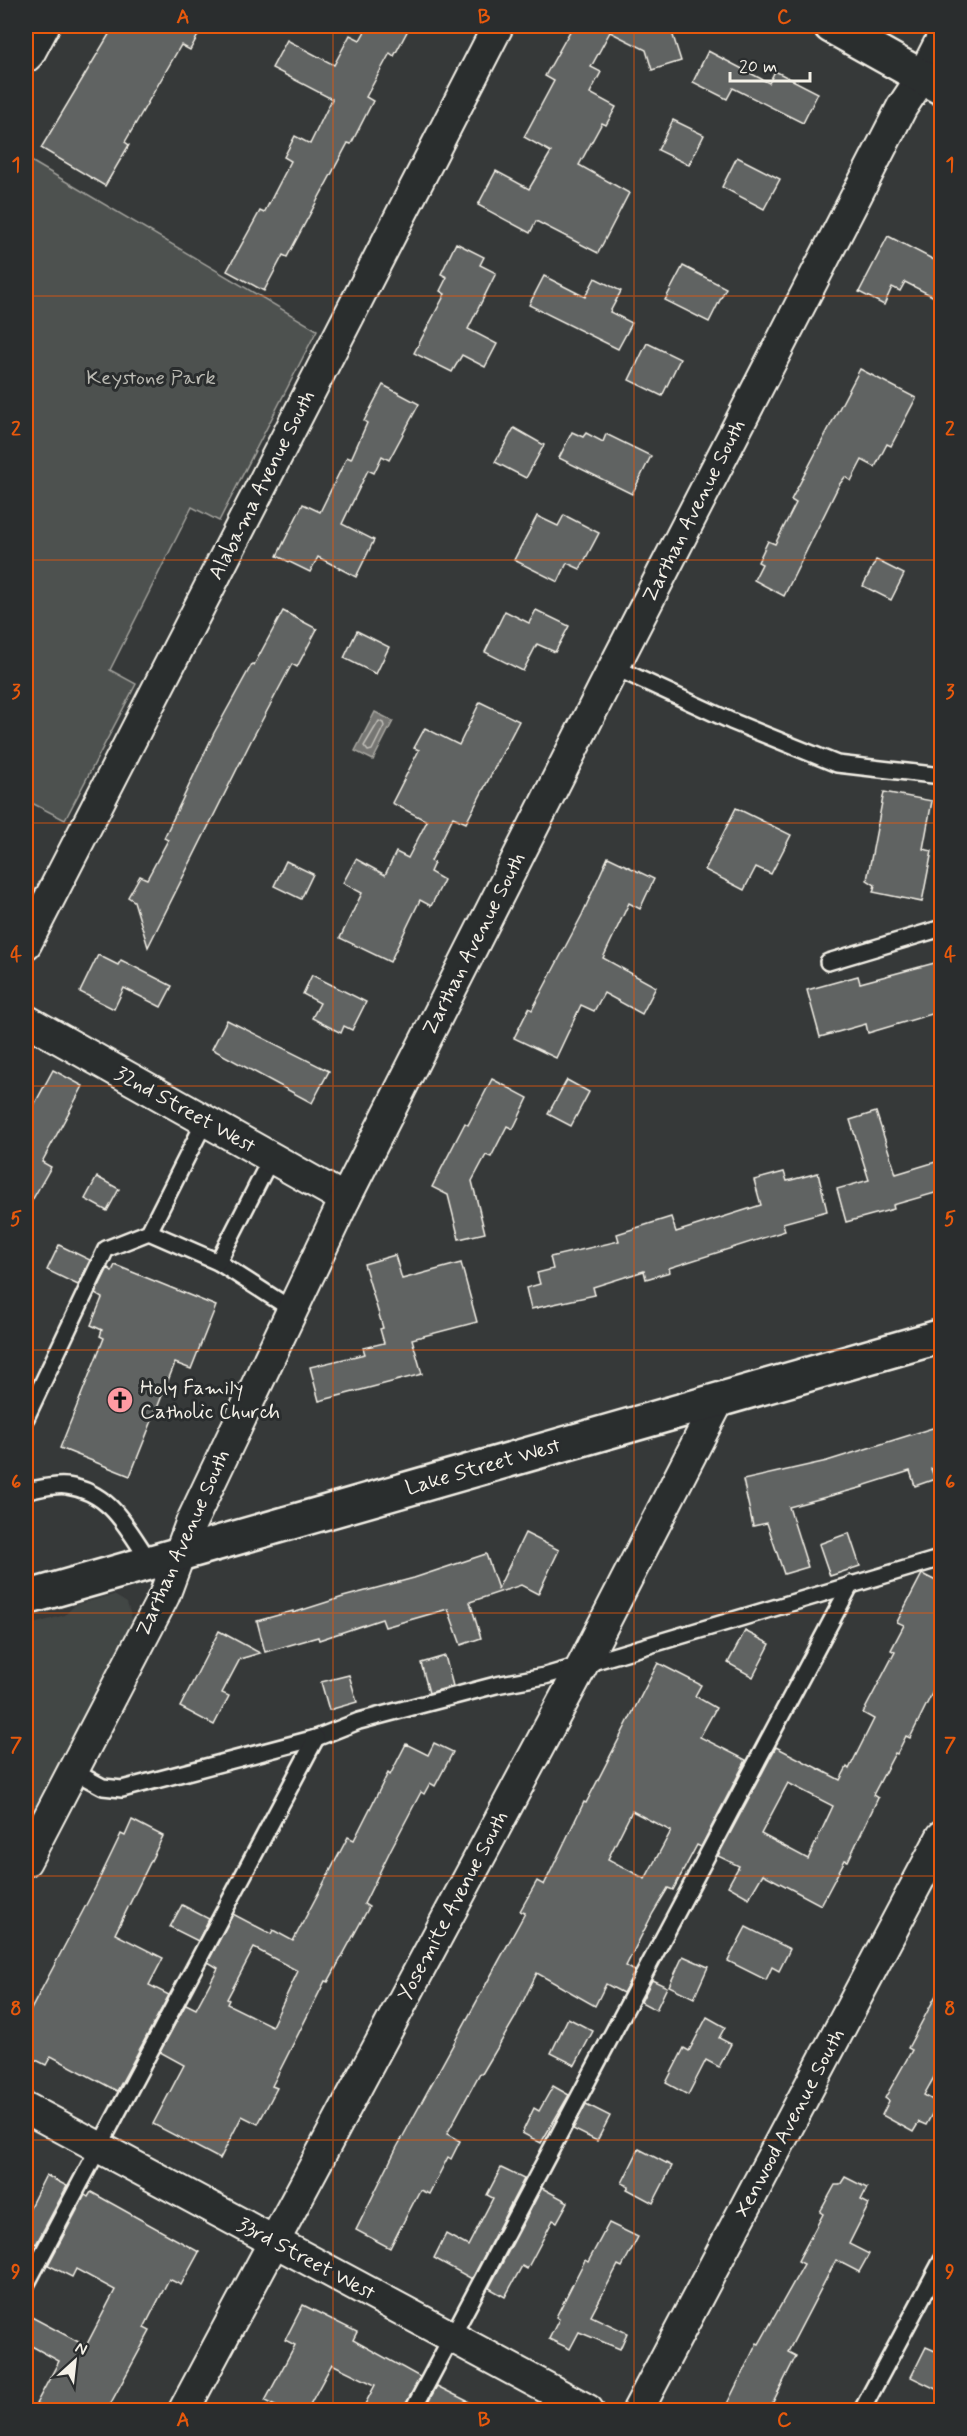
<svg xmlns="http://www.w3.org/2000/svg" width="967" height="2436" font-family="Mynerve,sans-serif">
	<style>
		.built { fill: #434645 }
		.green { fill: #4e514f; stroke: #a1a19c; stroke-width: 1.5 }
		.water { fill: #757572; stroke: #a8a7a1; stroke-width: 1.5 }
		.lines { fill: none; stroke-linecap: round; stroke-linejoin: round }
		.shore { stroke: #c1bfb9; stroke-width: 1.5 }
		.building { fill: #616362; stroke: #f4f1e8; stroke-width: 1.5; fill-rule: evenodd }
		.service-casing { stroke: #f4f1e8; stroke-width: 20 }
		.minor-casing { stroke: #f4f1e8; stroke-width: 34 }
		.tertiary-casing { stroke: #f4f1e8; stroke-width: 38 }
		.secondary-casing { stroke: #f4f1e8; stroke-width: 38 }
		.service { stroke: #2a2d2e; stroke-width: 15 }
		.minor { stroke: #2a2d2e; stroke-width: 30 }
		.tertiary { stroke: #2a2d2e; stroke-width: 33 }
		.secondary { stroke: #2a2d2e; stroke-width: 33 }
		.grid { fill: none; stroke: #e8590c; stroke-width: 1.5; stroke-opacity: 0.55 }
		.labels { text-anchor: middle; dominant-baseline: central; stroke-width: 6; stroke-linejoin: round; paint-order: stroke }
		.park-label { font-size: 21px; fill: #bab9b2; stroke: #2a2d2e }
		.street-label { font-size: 21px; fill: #f4f1e8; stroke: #2a2d2e }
		.poi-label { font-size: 21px; fill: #f4f1e8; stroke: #2a2d2e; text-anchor: start }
		.neatline { fill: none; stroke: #e8590c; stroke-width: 2 }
		.grid-label { font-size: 20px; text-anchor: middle; font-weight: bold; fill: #e8590c }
	</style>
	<rect width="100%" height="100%" fill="#363939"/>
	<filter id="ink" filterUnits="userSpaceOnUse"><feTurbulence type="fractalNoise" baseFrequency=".0167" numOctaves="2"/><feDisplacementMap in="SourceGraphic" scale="12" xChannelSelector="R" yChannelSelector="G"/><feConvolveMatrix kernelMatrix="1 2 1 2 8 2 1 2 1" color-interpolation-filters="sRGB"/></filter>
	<g filter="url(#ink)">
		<path class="built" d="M114,1595L127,1603L133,1622L26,1824V1626L65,1615L75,1605L82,1603Z"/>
		<path class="green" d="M26,158L317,330L219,521L192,507L110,670L136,684L65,820L26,800Z"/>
		<path class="water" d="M375,712L393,721L373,760L355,751Z"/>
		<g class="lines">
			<path class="shore" d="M379,721L383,723L384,726L372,750L368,751L364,746Z"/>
		</g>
		<g class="building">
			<path d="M114,26H203L190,50L181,45L125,142L129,145L105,186L41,148Z"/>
			<path d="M368,26H410L394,56L390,53L366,97L373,101L351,144L348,143L287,257L283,255L264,291L227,271L260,211L264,213L291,161L284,157L295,136L310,144L332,99L272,68L287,40L334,65L350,35L360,40Z"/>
			<path d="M573,26H670L681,61L652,70L646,50L610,32L591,67L601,72L590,93L616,107L606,125L602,123L579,165L629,193L598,253L536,221L530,233L478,205L496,171L529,189L551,152L524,137L554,81L545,76Z"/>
			<path d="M708,51L769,83L775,71L818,93L803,123L733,88L727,99L693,82Z"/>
			<path d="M673,120L704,135L689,165L658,150Z"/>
			<path d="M737,157L780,179L764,209L722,187Z"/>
			<path d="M888,236L942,264V301L905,282L900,291L892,287L884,305L859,292Z"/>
			<path d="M456,243L484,257L480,265L496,273L468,329L497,344L485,367L462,355L452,372L414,353L445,294L440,291L447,277L441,274Z"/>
			<path d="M683,266L726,288L709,322L665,300Z"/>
			<path d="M544,276L585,297L595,278L621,291L610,312L632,323L618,349L529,305Z"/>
			<path d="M647,343L680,359L662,396L629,380Z"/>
			<path d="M860,369L916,398L891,446L887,444L875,467L862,460L851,481L845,477L839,485L784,596L754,580L762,564L758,562L768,541L775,544L796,503L791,500Z"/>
			<path d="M383,385L419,404L389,460L382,456L374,473L368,470L342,524L374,540L356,577L318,557L310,572L277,556L303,504L320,512L347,457L351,459L367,423L364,421Z"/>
			<path d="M514,428L544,445L526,478L495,462Z"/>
			<path d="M572,432L583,437L586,433L603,442L606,434L651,456L632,494L559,458Z"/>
			<path d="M564,515L599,533L580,569L567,563L558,582L514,560L537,516L558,526Z"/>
			<path d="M876,560L904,574L891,600L863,586Z"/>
			<path d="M536,610L569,626L555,652L537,644L523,671L485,652L505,611L529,623Z"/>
			<path d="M283,611L317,629L297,667L292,664L251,741L148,947L134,901L128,897L140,876L147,879L168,840L164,838L214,733L252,664L254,665Z"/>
			<path d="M357,631L389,647L376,674L344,658Z"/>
			<path d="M480,702L519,721L466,823L453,817L431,861L434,863L430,872L444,880L431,906L420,900L390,962L340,938L362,893L343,883L356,859L385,875L396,852L408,858L427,821L392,803L419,750L414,748L425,728L459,745Z"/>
			<path d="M884,792L932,801L923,849L932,851L922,902L873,892L875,885L867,880Z"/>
			<path d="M736,808L791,835L771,874L756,867L744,890L705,870Z"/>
			<path d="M608,857L654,879L640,909L629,903L603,958L656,987L642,1014L604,993L594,1011L581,1005L556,1058L514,1038L529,1008L532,1010L582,915Z"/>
			<path d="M286,861L313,874L301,899L274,886Z"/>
			<path d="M98,955L118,965L121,960L172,986L161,1007L124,988L114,1009L80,992Z"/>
			<path d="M942,961V1011L868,1033L866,1024L820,1037L807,990L858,976L860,983Z"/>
			<path d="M312,975L366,1002L352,1030L344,1026L341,1033L312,1018L320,1003L303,994Z"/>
			<path d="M227,1020L329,1071L312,1103L212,1049Z"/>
			<path d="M53,1070L83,1086L42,1162L51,1167L26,1211V1120Z"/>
			<path d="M492,1079L528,1098L513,1129L507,1126L491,1157L486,1155L472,1181L485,1233L459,1239L448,1195L432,1187L465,1123L468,1125Z"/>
			<path d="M567,1080L589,1092L571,1126L548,1114Z"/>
			<path d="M876,1112L896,1174L942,1160V1191L893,1205L894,1209L846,1222L837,1189L869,1180L850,1120Z"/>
			<path d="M784,1172L787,1181L818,1173L827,1211L783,1223L785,1231L669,1268L670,1272L646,1279L644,1271L593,1287L595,1295L531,1309L526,1288L540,1284L537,1273L553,1269L550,1257L619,1241L617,1234L671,1217L676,1232L761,1205L754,1180Z"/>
			<path d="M97,1177L119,1189L107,1211L85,1199Z"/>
			<path d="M59,1245L90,1260L78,1285L47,1270Z"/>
			<path d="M395,1255L402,1279L461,1263L477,1322L412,1339L422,1374L319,1401L310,1367L365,1354L363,1348L384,1343L380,1329L383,1328L364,1264Z"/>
			<path d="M115,1265L216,1306L191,1369L175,1363L130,1476L60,1448L104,1338L100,1336L102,1330L91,1325L102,1298L95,1294L108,1268L112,1271Z"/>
			<path d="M942,1425V1465L931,1469L935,1479L915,1486L910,1471L862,1486L863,1487L789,1507L808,1567L784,1574L767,1523L753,1526L743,1480L827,1461Z"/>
			<path d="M525,1533L559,1550L538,1594L521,1585L470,1602L481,1638L461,1645L448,1609L385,1627L382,1619L319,1640L318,1637L265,1652L257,1621L293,1611V1613L343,1597L414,1578L486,1554L498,1589Z"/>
			<path d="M849,1533L860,1566L830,1576L819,1544Z"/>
			<path d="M922,1574L942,1584V1673L910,1738L906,1736L897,1754L895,1753L873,1795L878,1798L848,1861L845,1860L821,1905L763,1874L749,1898L728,1886L739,1866L718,1856L776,1747L840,1780L847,1767L849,1769L874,1719L863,1713L895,1652L891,1650L904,1625L897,1622ZM788,1783L833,1806L808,1859L761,1834Z"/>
			<path d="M219,1631L260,1653L240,1659L222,1693L229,1696L214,1725L180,1707Z"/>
			<path d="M745,1631L770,1644L753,1677L728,1663Z"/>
			<path d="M445,1656L453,1686L429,1693L421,1663Z"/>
			<path d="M658,1663L701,1685L695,1696L716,1708L700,1737L746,1760L701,1847L697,1845L673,1890L668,1888L653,1913L626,1966L635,1971L623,1993L606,1984L595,2006L537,1973L515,2018L482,2074L480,2073L447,2134L460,2141L451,2159L448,2157L429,2194L420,2190L390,2248L356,2230L396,2149L525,1913L520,1911L537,1881L544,1885L584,1802L586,1803ZM632,1811L671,1831L645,1879L608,1859Z"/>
			<path d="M349,1675L357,1702L329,1710L321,1682Z"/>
			<path d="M434,1743L453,1752L435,1786L430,1783L424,1794L421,1792L391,1849L364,1904L369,1907L328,1982L325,1981L272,2086L277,2088L258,2124L242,2116L220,2159L153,2124L184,2065L160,2052L186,2004L196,2009L218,1968L208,1962L233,1914L271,1934L273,1930L293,1941L348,1837L354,1840L388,1773L390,1775L406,1744L428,1755ZM254,1948L298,1971L272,2026L227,2004L229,2000L227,1999Z"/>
			<path d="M132,1820L163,1836L115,1934L163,1958L149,1985L169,1995L117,2091L51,2056L46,2065L26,2055V2019L95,1888L121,1834L125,1836Z"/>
			<path d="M182,1905L209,1919L198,1941L170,1927Z"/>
			<path d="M746,1927L790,1949L779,1971L772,1967L766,1980L728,1961Z"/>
			<path d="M683,1956L708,1967L694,1998L669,1986Z"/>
			<path d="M652,1980L667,1987L656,2010L641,2002Z"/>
			<path d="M942,1984V2063L924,2095L938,2103L926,2125L919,2122L913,2132L882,2115L889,2101L885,2098L912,2050L908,2048Z"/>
			<path d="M707,2017L725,2027L719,2038L731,2044L719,2067L706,2060L688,2095L666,2083L684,2048L689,2051Z"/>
			<path d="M568,2018L593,2031L575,2065L551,2053Z"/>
			<path d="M553,2086L569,2095L541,2143L522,2133L534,2108L539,2111Z"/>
			<path d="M586,2104L610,2116L597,2141L573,2129Z"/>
			<path d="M639,2149L672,2166L653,2203L627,2189L629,2186L622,2183Z"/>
			<path d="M501,2168L524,2179L472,2279L434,2258L446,2234L468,2246L493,2198L487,2195Z"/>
			<path d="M46,2175L67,2186L36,2244L26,2239V2215Z"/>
			<path d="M845,2177L867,2188L861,2200L869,2204L849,2244L869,2254L859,2272L836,2260L788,2352L796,2356L769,2410H724L757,2343L759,2344L804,2264L798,2261L823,2214L820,2212L835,2185H840Z"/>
			<path d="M542,2188L568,2202L557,2222L553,2220L527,2269L522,2266L505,2297L489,2288Z"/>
			<path d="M91,2192L199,2252L181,2285L169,2279L144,2328L150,2331L107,2410H47L36,2404L59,2361L26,2343V2314L86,2346L115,2290L76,2269L72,2277L48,2265L85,2195L88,2197Z"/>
			<path d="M609,2223L638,2237L622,2267L618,2265L591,2316L627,2333L620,2349L579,2332L570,2349L549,2339L559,2319L556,2317L585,2260L588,2262Z"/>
			<path d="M303,2305L357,2332L353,2340L420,2377L403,2410H362L375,2385L332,2364L307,2410H283L265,2401L295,2345L285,2340Z"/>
			<path d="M926,2347L942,2354V2392L911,2377Z"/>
			<path d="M437,2386L485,2410H424Z"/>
		</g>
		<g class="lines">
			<defs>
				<g id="service">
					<path d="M614,667L731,721L837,764L942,776"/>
					<path d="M828,962L942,928"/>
					<path d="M149,1232L218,1262L291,1309"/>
					<path d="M218,1262L271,1158"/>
					<path d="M26,1418L106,1249L149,1232L205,1121"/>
					<path d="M26,1491C38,1489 55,1484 67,1486C111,1492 127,1528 150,1562"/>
					<path d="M73,1771L103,1787L122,1789L316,1738L359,1721L496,1685L545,1676L942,1558"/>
					<path d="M26,2285L316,1738"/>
					<path d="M413,2410L851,1584"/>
					<path d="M862,2410L942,2260"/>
				</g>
				<g id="minor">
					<path d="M26,57L29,54L44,26"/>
					<path d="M26,944L498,26"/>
					<path d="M26,1020L345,1199"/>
					<path d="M26,1861L164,1596L191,1523L345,1199L614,667L902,107L922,77L942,38"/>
					<path d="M26,2108L588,2410"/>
					<path d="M184,2410L583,1664L719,1400"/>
					<path d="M638,2410L942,1836"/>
				</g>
				<path id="tertiary" d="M26,1598L942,1336"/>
				<path id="secondary" d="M831,26L942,88"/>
			</defs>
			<use href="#service" class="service-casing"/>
			<use href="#minor" class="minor-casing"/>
			<use href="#tertiary" class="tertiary-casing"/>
			<use href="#secondary" class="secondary-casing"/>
			<use href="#service" class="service"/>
			<use href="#minor" class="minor"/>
			<use href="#tertiary" class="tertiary"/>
			<use href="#secondary" class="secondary"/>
		</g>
	</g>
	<path class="grid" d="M333,26V2410M634,26V2410M26,296H942M26,560H942M26,823H942M26,1086H942M26,1350H942M26,1613H942M26,1876H942M26,2140H942"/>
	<defs>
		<symbol id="church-disc" viewBox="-11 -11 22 22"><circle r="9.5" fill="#ff9aa2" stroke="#2a2d2e"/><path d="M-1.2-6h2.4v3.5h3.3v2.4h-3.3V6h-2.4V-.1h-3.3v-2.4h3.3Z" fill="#111"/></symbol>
	</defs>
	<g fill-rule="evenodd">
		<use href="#church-disc" x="105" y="1385" width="30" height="30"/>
	</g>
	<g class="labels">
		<g class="park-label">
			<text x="151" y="378">Keystone Park</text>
		</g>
		<g class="street-label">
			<text transform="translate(262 485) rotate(-63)">Alabama Avenue South</text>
			<text transform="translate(694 511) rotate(-63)">Zarthan Avenue South</text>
			<text transform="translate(474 944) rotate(-63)">Zarthan Avenue South</text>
			<text transform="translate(185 1110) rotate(29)">32nd Street West</text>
			<text transform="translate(483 1467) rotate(-16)">Lake Street West</text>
			<text transform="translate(183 1543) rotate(-66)">Zarthan Avenue South</text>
			<text transform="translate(453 1906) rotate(-62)">Yosemite Avenue South</text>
			<text transform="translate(790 2123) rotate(-62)">Xenwood Avenue South</text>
			<text transform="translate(306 2259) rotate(28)">33rd Street West</text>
		</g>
		<g class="poi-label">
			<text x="140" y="1388">Holy Family<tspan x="140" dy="24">Catholic Church</tspan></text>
		</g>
	</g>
	<rect width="967" height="2436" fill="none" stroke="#2a2d2e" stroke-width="66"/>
	<g transform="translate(75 2361) rotate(27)" stroke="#2a2d2e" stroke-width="4.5" paint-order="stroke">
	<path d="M0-4.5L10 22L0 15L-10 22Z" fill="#f4f1e8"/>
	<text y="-9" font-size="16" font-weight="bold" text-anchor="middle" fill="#f4f1e8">N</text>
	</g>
	<path d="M730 72v9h80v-9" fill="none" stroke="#f4f1e8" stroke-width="3"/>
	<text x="739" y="72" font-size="18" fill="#f4f1e8" stroke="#2a2d2e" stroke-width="4.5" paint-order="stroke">20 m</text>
	<rect x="33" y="33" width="901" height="2370" class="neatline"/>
	<g class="grid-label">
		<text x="183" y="23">A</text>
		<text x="484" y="23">B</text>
		<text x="784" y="23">C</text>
		<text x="16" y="171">1</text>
		<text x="950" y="171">1</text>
		<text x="16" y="435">2</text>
		<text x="950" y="435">2</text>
		<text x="16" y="698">3</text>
		<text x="950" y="698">3</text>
		<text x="16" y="961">4</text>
		<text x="950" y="961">4</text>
		<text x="16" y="1225">5</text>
		<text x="950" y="1225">5</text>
		<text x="16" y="1488">6</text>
		<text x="950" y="1488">6</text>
		<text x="16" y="1751">7</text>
		<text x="950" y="1751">7</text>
		<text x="16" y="2015">8</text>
		<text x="950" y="2015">8</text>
		<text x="16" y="2278">9</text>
		<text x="950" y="2278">9</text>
		<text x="183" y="2426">A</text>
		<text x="484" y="2426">B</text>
		<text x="784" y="2426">C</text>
	</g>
</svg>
